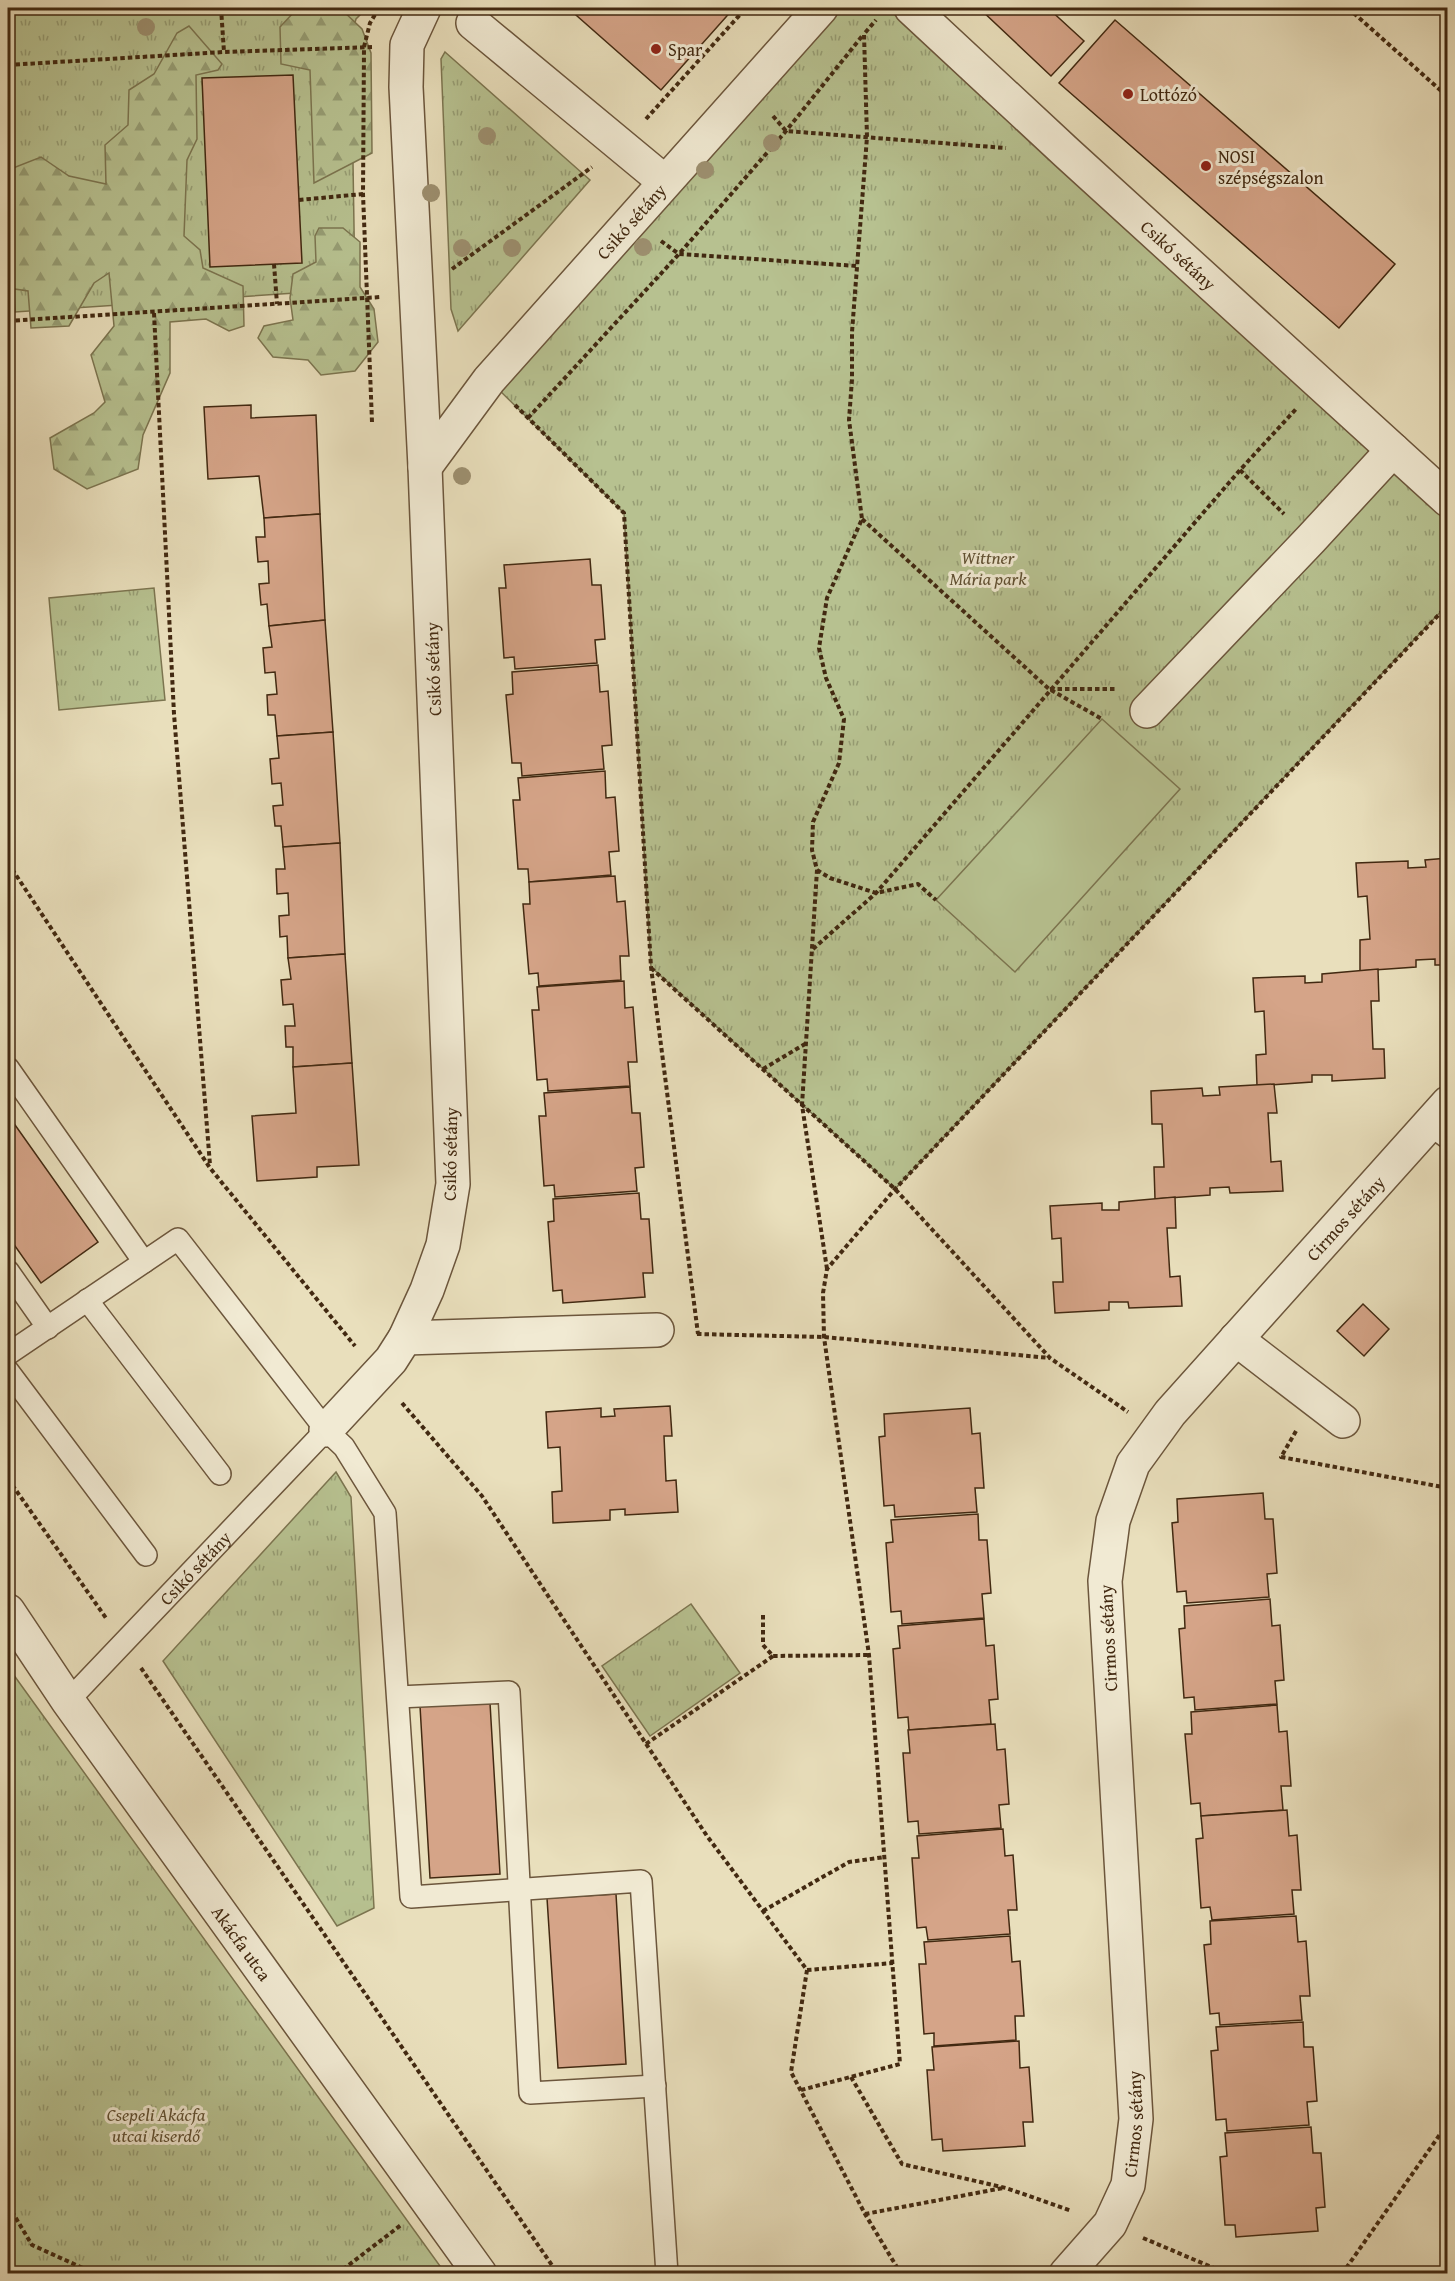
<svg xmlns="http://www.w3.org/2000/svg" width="1455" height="2281" font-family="'Gentium Book Plus',serif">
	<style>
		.grass { fill: url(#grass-tufts); stroke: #7c7550; stroke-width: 1.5 }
		.forest { fill: url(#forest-firs); stroke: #7c7550; stroke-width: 1.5 }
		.pitch { fill: #b7c190; stroke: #7c7550; stroke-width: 1.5 }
		.building { fill: #d5a488; stroke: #422911; stroke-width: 1.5 }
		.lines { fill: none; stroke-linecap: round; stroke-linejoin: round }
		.service-casing { stroke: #6c563c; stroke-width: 24 }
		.minor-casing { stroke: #6c563c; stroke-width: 36 }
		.path { stroke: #422911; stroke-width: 4; stroke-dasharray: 4.5 3; stroke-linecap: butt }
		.service { stroke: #f1ead3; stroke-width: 21 }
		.minor { stroke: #f1ead3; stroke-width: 33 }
		.tree { fill: #9d9070 }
		.poi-dot { fill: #8f2418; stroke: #f1ead3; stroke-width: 2 }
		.labels { text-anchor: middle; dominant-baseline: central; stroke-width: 6; stroke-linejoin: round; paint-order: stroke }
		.poi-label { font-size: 18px; fill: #422911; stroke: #f1ead3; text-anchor: start }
		.street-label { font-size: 18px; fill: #422911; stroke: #f1ead3 }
		.park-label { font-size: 18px; font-style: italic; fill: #5f4f31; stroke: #f1ead3 }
	</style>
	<defs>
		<pattern id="grass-tufts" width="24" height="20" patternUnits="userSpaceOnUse" patternTransform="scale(1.5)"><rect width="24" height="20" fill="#b7c190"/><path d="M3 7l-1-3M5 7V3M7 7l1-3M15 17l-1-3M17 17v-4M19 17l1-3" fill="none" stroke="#969d74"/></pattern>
		<pattern id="forest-firs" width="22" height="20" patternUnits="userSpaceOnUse" patternTransform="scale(1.5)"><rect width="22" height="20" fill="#b7c190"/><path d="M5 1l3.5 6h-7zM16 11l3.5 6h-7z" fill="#969d74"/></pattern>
	</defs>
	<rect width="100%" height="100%" fill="#e9dfbc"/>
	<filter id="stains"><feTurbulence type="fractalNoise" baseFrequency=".00333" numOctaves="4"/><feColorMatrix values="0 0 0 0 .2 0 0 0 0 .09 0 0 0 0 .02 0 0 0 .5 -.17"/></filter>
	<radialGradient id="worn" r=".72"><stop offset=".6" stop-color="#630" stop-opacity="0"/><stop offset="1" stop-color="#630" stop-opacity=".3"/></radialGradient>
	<g class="grass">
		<path d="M8,8H367L356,19L351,37L355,289L15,312L8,175Z"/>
		<path d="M821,8H911L1447,500V605L895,1189L651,967L624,513L489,380Z"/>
		<path d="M445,52L590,180L458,331L451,309L441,59Z"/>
		<path d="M154,588L165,700L59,710L49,598Z"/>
		<path d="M336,1472L351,1497L374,1908L337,1926L163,1661Z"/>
		<path d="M691,1604L740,1673L650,1736L602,1666Z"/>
		<path d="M8,1667L445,2273H8Z"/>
	</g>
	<g class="forest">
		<path d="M341,9L362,29L371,53L372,153L314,183L310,70L281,64L280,27L295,11Z"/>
		<path d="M189,26L222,64L218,70L196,75L197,139L187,160L184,236L200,250L203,268L243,286L244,326L229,331L206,319L170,322V373L143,435L138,469L87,489L54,469L50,438L94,413L105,402L91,355L114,326L109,273L94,283L69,326L31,328L28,291L8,288V170L41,157L69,176L106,184L105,145L128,125L129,90L154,74L177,33Z"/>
		<path d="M319,228H343L360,242V287L374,309L378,342L355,371L321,375L308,360L273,357L258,338L264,326L293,320L290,298L293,274L316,262L315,236Z"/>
	</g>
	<path class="pitch" d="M1102,719L1180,789L1015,972L936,900Z"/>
	<g class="building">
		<path d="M568,8H734L661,90Z"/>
		<path d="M979,8H1048L1084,41L1051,76Z"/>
		<path d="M1115,20L1395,264L1339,328L1059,83Z"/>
		<path d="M293,75L302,263L210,267L202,78Z"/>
		<path d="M251,405V418L316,415L320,514L264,518L259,476L208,479L204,407Z"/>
		<path d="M320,514L325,620L269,626L267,604L261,605L259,584L269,583L268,561L258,562L256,537H265L264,518Z"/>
		<path d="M590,559L592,585H601L605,639L595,640L597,663L515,669L514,657L504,658L499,588H506L504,565Z"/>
		<path d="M325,620L333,732L277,736L275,715H268L267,695L277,694L275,672L265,673L263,648L272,647L269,626Z"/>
		<path d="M598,665L600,692L608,691L612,745L602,746L604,769L522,776L521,763H512L506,695L513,694L512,672Z"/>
		<path d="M333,732L340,843L283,847L281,826H275L273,806L283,805L281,783L272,784L270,759L279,758L277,736Z"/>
		<path d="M605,771L606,798L615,797L619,851L609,852L611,875L529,882L528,869H518L513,800H520L518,778Z"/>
		<path d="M340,843L345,954L288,958L287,936L280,937L279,916L289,915L288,893L277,894L276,869H285L283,847Z"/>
		<path d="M1448,858V965H1435V959L1416,960V967L1360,971V940L1370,939L1367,896L1358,897L1356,863L1408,861V868L1426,867L1425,860Z"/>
		<path d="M615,876L617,902L625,901L629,956H620L621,980L539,986L538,973L529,974L523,904H530L529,882Z"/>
		<path d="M345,954L352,1063L293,1067V1047H286L285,1026H295L293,1004L283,1005L281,980L291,979L288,958Z"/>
		<path d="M1378,969L1379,1001H1371L1373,1049H1384L1385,1078L1332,1081V1075H1312V1082L1257,1086L1256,1055L1266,1054L1264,1011L1255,1012L1253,978L1305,976V983L1322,982V974Z"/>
		<path d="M624,981L625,1008L633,1007L637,1062H628L630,1086L548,1091L547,1079L537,1080L532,1010H539L537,987Z"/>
		<path d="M352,1063L359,1165L317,1167V1177L257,1181L252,1116L296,1113L293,1067Z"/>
		<path d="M1274,1084L1277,1113H1268L1271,1162L1281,1161L1283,1191L1230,1193L1229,1187L1210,1188V1195L1155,1199L1154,1167H1164L1162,1124H1152L1151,1091L1202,1088L1203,1096L1220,1095L1219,1087Z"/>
		<path d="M630,1087L632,1113H640L644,1167L635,1168L637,1191L555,1197L554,1185L544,1186L539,1116H546L544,1093Z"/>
		<path d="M8,1115L98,1242L41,1283L8,1236Z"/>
		<path d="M639,1193L641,1219H649L653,1273H643L645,1297L563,1303L562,1290L553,1291L548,1222L554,1221L553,1199Z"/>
		<path d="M1175,1197L1176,1228H1167L1170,1277L1180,1276L1182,1306L1129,1308L1128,1302H1109V1310L1055,1313L1053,1282H1063L1061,1238L1052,1239L1050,1206L1102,1203V1210H1119V1202Z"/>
		<path d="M1363,1304L1389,1329L1364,1356L1337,1331Z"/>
		<path d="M670,1406L672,1436H664L666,1481L676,1480L678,1512L625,1515V1509L610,1510V1520L553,1523L552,1492L562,1491L560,1447L548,1448L546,1412L601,1408V1417L615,1416L614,1409Z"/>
		<path d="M970,1408L972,1434L980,1433L984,1488H975L977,1512L895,1517L894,1505L884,1506L879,1437L885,1436L884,1414Z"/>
		<path d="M1263,1493L1265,1519H1273L1277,1573L1267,1574L1269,1597L1187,1603L1186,1591L1177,1592L1172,1523L1178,1522L1177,1499Z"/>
		<path d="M978,1514L979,1540H987L991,1593L982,1594L984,1618L902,1624L901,1611L891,1612L886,1543L893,1542L891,1520Z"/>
		<path d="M1270,1599L1272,1626L1280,1625L1284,1680L1275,1681L1277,1704L1195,1710L1194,1697L1184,1698L1179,1629L1185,1628L1184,1606Z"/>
		<path d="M984,1619L986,1646L994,1645L998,1699L989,1700L991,1724L909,1730L908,1717L898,1718L893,1649L900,1648L898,1626Z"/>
		<path d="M490,1703L500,1874L430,1878L420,1706Z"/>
		<path d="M1277,1705L1279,1732L1287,1731L1291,1786H1281L1283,1810L1201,1816L1200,1803L1191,1804L1185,1734H1192L1191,1712Z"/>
		<path d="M995,1724L997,1750L1005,1749L1009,1804L999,1805L1001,1828L919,1834L918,1821L908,1822L903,1753H910L908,1730Z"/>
		<path d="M1287,1810L1289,1836L1297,1835L1301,1890H1292L1294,1914L1212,1920L1210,1907L1201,1908L1196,1839L1203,1838L1201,1816Z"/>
		<path d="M1003,1829L1005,1856L1013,1855L1017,1910H1008L1010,1934L928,1940L926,1927L917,1928L912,1858H919L917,1836Z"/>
		<path d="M616,1894L626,2064L558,2068L547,1898Z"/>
		<path d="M1296,1916L1298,1942L1306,1941L1310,1996H1300L1302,2020L1220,2025L1219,2013L1210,2014L1204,1945L1211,1944L1210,1921Z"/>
		<path d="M1010,1936L1012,1962L1020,1961L1024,2016H1015L1016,2040L934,2046V2033L924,2034L919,1964H926L924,1942Z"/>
		<path d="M1303,2022L1304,2047H1313L1317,2101L1307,2102L1309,2125L1227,2131L1226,2119L1216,2120L1211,2051L1218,2050L1216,2027Z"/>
		<path d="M1019,2041L1020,2068L1029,2067L1033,2122H1023L1025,2146L943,2151L942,2139L932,2140L927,2070H934L932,2047Z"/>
		<path d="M1311,2127L1313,2153H1321L1325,2207L1316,2208L1318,2231L1236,2237L1235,2225H1225L1220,2157L1227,2156L1225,2133Z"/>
	</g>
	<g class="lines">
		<defs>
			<g id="service">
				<path d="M8,1068L144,1262"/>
				<path d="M1429,1124L1448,1138"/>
				<path d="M8,1271L48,1328"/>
				<path d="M87,1300L220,1474"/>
				<path d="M8,1354L178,1239L326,1430L344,1447L385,1513L411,1897L641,1881L667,2274"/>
				<path d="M8,1371L146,1555"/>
				<path d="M398,1697L509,1692L530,2093L655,2086"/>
				<path id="s1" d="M68,1701L326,1430"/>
			</g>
			<g id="minor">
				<path id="s2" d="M911,8L1067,153L1448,500"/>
				<path d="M473,23L665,182"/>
				<path id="s3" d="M425,467L489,380L821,8"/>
				<path d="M1147,711L1311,539L1393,450"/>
				<path d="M405,1338L657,1330"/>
				<path d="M1236,1339L1343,1421"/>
				<path d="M326,1430L391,1360L405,1338L427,1290L443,1245L453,1184L425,467L406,87L407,45L424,8"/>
				<path id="s4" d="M8,1611L68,1701L480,2274"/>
				<path id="s5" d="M1066,2274L1110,2224L1128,2185L1136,2119L1105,1581L1113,1521L1133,1464L1170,1413L1448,1103"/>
			</g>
		</defs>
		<use href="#service" class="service-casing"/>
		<use href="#minor" class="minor-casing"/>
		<g class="path">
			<path d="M221,8L224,52"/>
			<path d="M1348,8L1448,97"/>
			<path d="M8,65L224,52L372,47"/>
			<path d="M773,116L786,131L1006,148"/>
			<path d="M646,119L746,8"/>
			<path d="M299,200L363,194"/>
			<path d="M661,241L679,254L857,266"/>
			<path d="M274,264L277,304"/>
			<path d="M452,269L592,167"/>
			<path d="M154,313L174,714L210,1165"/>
			<path d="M8,321L381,297"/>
			<path d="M515,405L624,513L651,967L698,1334"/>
			<path d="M528,418L679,254L786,131L863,35"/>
			<path d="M372,422L363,194L364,47L370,23L379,8"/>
			<path d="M1240,470L1284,514"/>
			<path d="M862,519L1049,689L1102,719"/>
			<path d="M1050,689H1117"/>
			<path d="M8,863L210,1168L355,1346"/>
			<path d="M817,870L830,878L876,893L918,884L936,900"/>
			<path d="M813,949L876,893L1240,470L1296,409"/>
			<path d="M651,968L895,1189L1050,1358L1128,1412"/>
			<path d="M763,1069L805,1044"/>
			<path d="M827,1269L802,1105L817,870L812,850L813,822L839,763L844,719L826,678L819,648L827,598L862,519L849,420L852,379V332L867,137L864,34L876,20"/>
			<path d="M697,1334L824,1337L1050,1358"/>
			<path d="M402,1403L482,1496L707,1836L807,1970L791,2072L865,2214L901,2274"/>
			<path d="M1296,1431L1281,1457L1448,1488"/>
			<path d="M8,1479L106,1618"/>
			<path d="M763,1615V1645L773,1656L869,1655"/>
			<path d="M141,1668L558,2274"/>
			<path d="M646,1744L773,1656"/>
			<path d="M763,1911L849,1862L885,1857"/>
			<path d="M807,1970L893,1963"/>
			<path d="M851,2077L902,2164L1006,2188L1072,2211"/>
			<path d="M801,2090L900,2064L869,1655L824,1337L823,1293L827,1269L895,1189L1448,605"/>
			<path d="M8,2205L32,2245L96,2274"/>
			<path d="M865,2214L1003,2188"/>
			<path d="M1143,2238L1228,2274"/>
			<path d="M337,2274L401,2225"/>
			<path d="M1342,2274L1448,2123"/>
		</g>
		<use href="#service" class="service"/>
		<use href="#minor" class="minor"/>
	</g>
	<g class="tree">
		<circle cx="146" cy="27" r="9"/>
		<circle cx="487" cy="136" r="9"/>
		<circle cx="772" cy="143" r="9"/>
		<circle cx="705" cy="170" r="9"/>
		<circle cx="431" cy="193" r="9"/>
		<circle cx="643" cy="247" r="9"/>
		<circle cx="462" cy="248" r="9"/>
		<circle cx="512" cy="248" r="9"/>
		<circle cx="462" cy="476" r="9"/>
	</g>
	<g class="poi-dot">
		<circle cx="656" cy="49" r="6"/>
		<circle cx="1128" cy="94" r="6"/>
		<circle cx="1206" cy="166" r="6"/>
	</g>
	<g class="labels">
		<g class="poi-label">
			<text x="668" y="49">Spar</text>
			<text x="1140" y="94">Lottózó</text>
			<text x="1218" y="156">NOSI<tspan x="1218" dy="21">szépségszalon</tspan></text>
		</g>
		<g class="street-label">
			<text stroke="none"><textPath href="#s3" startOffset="321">Csikó sétány</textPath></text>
			<text stroke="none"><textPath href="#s2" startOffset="364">Csikó sétány</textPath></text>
			<text transform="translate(433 669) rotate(-92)">Csikó sétány</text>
			<text transform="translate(450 1154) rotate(-89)">Csikó sétány</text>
			<text stroke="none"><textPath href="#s5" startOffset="1161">Cirmos sétány</textPath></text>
			<text stroke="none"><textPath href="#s1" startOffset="184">Csikó sétány</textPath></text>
			<text transform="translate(1108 1638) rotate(-93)">Cirmos sétány</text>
			<text stroke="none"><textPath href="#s4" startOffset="406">Akácfa utca</textPath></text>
			<text stroke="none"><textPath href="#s5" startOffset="171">Cirmos sétány</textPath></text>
		</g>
		<g class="park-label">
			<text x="988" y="557">Wittner<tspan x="988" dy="21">Mária park</tspan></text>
			<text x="156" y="2114">Csepeli Akácfa<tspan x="156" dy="21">utcai kiserdő</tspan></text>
		</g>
	</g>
	<rect width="1455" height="2281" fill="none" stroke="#e9dfbc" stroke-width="30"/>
	<rect x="9" y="9" width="1437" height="2263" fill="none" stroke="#422911" stroke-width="3"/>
	<rect x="15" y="15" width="1425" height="2251" fill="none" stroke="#422911" stroke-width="1.5"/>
	<rect width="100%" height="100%" filter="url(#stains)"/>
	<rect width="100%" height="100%" fill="url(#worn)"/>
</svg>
